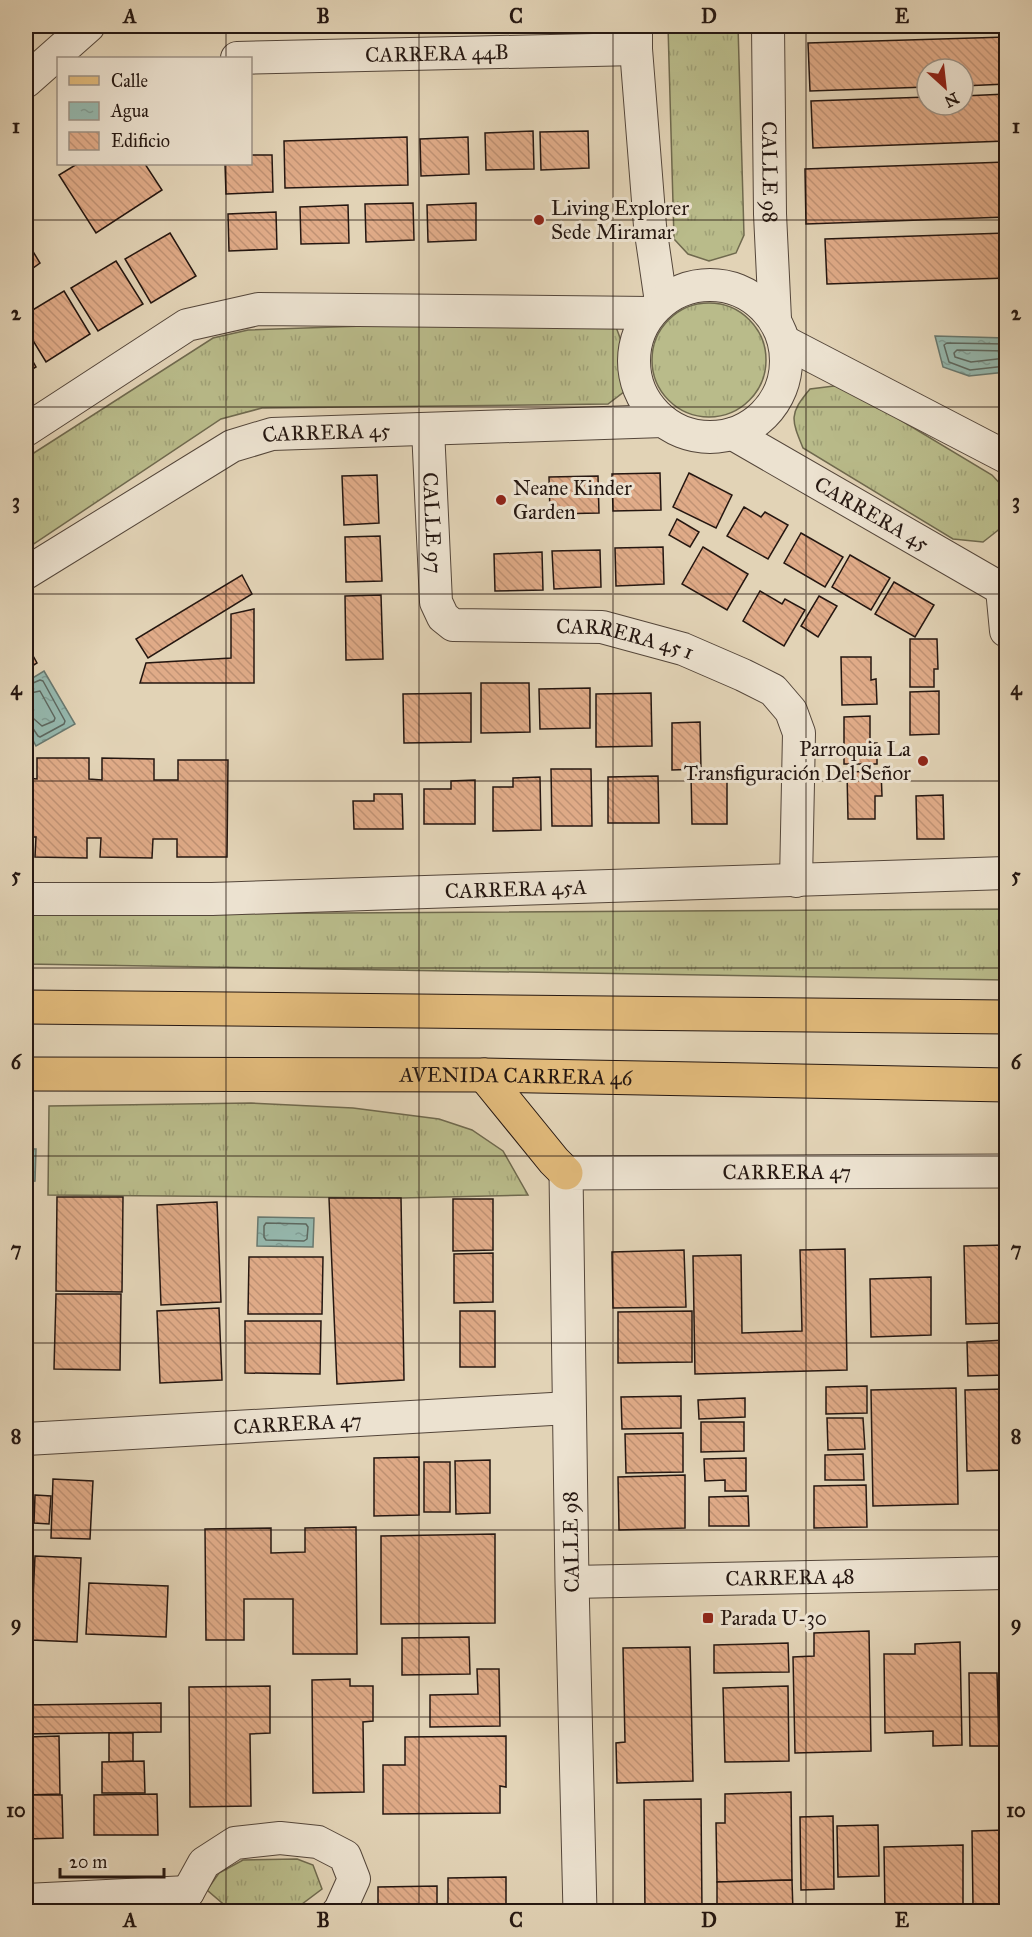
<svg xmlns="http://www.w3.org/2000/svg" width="1032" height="1937" font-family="'IM FELL Great Primer',serif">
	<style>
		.grass { fill: url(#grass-tufts); stroke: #6f694e; stroke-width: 1.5 }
		.water { fill: url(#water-ripples); stroke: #68786f; stroke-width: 1.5 }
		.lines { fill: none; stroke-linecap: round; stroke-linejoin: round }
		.shore { stroke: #5d6860; stroke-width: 1.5 }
		.building { fill: url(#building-back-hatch); stroke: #251711; stroke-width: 1.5 }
		.minor-casing { stroke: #54463a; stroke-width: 34 }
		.tertiary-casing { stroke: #54463a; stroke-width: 35 }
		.primary-casing { stroke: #251711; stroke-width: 35 }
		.minor { stroke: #ece2d0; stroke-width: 32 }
		.tertiary { stroke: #ece2d0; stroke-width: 33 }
		.primary { stroke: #e1ba7b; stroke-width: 33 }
		.grid { fill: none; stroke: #251711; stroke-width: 1.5; stroke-opacity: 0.55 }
		.poi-dot { fill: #8f2418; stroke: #ece2d0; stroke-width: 2 }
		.labels { text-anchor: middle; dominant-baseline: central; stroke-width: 6; stroke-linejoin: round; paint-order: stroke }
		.street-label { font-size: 21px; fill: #251711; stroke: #ece2d0 }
		.poi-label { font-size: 21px; fill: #251711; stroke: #ece2d0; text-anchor: start }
		.neatline { fill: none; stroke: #251711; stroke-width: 2 }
		.grid-label { font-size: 20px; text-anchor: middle; font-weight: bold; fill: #251711 }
	</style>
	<defs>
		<pattern id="grass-tufts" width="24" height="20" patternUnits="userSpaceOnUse" patternTransform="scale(1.5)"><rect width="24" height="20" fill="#b9bb8a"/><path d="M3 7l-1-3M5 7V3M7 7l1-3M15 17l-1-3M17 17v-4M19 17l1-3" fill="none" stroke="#9fa076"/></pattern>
		<pattern id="water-ripples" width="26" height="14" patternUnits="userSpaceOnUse" patternTransform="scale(1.5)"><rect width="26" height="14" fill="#95b8ae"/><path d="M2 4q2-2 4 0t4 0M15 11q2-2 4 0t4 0" fill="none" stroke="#809d95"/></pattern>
		<pattern id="building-back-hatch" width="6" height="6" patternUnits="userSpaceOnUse" patternTransform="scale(1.5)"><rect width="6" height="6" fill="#e0ab88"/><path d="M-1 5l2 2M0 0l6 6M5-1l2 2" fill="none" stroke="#c09274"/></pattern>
	</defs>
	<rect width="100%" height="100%" fill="#e2d3b6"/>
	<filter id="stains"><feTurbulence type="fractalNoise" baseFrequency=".00333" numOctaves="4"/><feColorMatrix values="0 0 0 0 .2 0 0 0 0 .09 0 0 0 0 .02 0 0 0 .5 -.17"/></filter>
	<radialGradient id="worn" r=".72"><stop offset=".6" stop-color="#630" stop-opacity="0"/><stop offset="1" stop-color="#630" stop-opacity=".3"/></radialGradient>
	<g class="grass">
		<path d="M668,26H738L744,235L736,253L709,261L688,254L674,239Z"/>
		<circle cx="709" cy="360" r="57"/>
		<path d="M598,318L616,327L628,359L625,391L608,404L262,408L221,419L26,549V458L213,338L248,330Z"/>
		<path d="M842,385L992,475L1006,490V524L983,542L953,539L803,448C791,419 789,414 810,389Z"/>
		<path d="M1006,909V980L26,964V915Z"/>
		<path d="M251,1103L353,1108L439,1119L472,1130L503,1151L528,1195L401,1198L48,1195L49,1106Z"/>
		<path d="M297,1859L313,1865L322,1889L302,1904L267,1908H228L207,1890L219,1873L243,1860Z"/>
	</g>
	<g class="water">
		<path d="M935,336L1006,338V372L969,376L943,367Z"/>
		<path d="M44,671L75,724L36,746L26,727V682Z"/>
		<path d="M26,1149H36L35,1181L26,1182Z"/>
		<path d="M258,1217L314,1218L313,1247L257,1246Z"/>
	</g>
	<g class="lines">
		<g class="shore">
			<path d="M1006,344L947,343L944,345L949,362L970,370L1006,366"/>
			<path d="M1006,351L957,350L954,353L955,357L971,362L1006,358"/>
			<path d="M26,686L40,680L43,681L65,721L64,724L40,737L38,736L32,727L26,725"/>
			<path d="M26,694L40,691L55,718L54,721L42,726L34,719L26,717"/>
			<path d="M266,1223L306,1224L308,1227L307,1239L304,1241L266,1240L264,1237V1226Z"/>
		</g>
	</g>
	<g class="building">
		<path d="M1006,37V84L963,86V69H927V87L810,91L808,43Z"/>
		<path d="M1006,94V141L813,148L811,101L927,97V105H963V96Z"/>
		<path d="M533,131L534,169L486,170L485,133Z"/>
		<path d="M588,131L589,168L541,170L540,132Z"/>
		<path d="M407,137L408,185L285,188L284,141Z"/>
		<path d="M468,137L469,174L421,176L420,139Z"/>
		<path d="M250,155H272L273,192L226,194L225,164H250Z"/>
		<path d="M1006,162V217L806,224L805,169Z"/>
		<path d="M77,164H145L162,190L96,233L59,175Z"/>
		<path d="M413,203L414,240L366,242L365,204Z"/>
		<path d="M476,203V240L428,242L427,205Z"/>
		<path d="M348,205L349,243L301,244L300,207Z"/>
		<path d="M276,212L277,249L229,251L228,214Z"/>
		<path d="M170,233L196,276L151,303L125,259Z"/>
		<path d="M1006,233V278L827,284L825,239Z"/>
		<path d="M26,240L40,263L26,273Z"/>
		<path d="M116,261L143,304L98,331L71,288Z"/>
		<path d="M64,291L90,334L46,362L26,329V314Z"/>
		<path d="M26,349L36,367L26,373Z"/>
		<path d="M660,473L661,510L613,511L612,474Z"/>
		<path d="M689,473L732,495L716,528L673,507Z"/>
		<path d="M377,475L379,523L344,525L342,476Z"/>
		<path d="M598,476L599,513L550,514L549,477Z"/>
		<path d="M744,507L761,517L765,512L788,525L768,559L727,536Z"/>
		<path d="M677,519L699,532L690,547L669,535Z"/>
		<path d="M801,533L843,557L825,587L784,563Z"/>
		<path d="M380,536L382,581L346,582L345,537Z"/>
		<path d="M663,547L664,584L616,586L615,548Z"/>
		<path d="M703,547L748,574L727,610L682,584Z"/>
		<path d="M600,550L601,587L554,589L552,551Z"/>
		<path d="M542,552L543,590L495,591L494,554Z"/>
		<path d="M850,555L890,578L871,610L832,587Z"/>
		<path d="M242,575L252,594L148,658L136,639Z"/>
		<path d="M894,582L934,605L915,637L875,614Z"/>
		<path d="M760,591L782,604L785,599L805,610L784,646L743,621Z"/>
		<path d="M381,595L383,659L346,660L345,596Z"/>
		<path d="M819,596L837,606L818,637L801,626Z"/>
		<path d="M254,609V683H140L146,663L231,658V614Z"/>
		<path d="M910,639H937L938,669H934V687H910Z"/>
		<path d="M26,643L37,663L26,670Z"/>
		<path d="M841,657H871V680L876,679L877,704L842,705Z"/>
		<path d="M481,683H529L530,732L481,733Z"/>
		<path d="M590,688V728L540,729L539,689Z"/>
		<path d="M939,691V734L910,735V692Z"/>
		<path d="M471,693V742L404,743L403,694Z"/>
		<path d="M651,693L652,746L596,747V694Z"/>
		<path d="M870,716V743H877V764H844V717Z"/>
		<path d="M700,722L701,769L672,770V723Z"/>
		<path d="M37,758H89V779L102,780V758L154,759V780H178V760H228L227,857H177V839H153L152,858L100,857L101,838H87V858L35,857L36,837H26V778L37,779Z"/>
		<path d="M551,769H591L592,826H552Z"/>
		<path d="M881,771L882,796H875V819H848L847,772Z"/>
		<path d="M691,775H727V824H692Z"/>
		<path d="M658,776L659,823H608V777Z"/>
		<path d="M540,777L541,830L493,831V787H513V778Z"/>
		<path d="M475,780V824H424V789H451V781Z"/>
		<path d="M374,794H402L403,829H354L353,801H374Z"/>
		<path d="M943,795L944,839H917L916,796Z"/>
		<path d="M26,1185H30L27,1266H26Z"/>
		<path d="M57,1197H123L122,1292L56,1291Z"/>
		<path d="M329,1198H401L404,1380L337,1384Z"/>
		<path d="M453,1199H493V1250L453,1251Z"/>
		<path d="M217,1202L221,1302L161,1305L157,1205Z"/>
		<path d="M1006,1245V1323L966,1324L964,1246Z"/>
		<path d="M845,1249L847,1370L695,1374L693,1256L741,1255L742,1333L802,1331L800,1250Z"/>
		<path d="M684,1250L686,1307L613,1308L612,1252Z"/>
		<path d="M493,1253V1302L454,1303V1254Z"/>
		<path d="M249,1257H323L322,1314H248Z"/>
		<path d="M931,1277V1335L871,1337L870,1279Z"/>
		<path d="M56,1294H121L120,1370L54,1369Z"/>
		<path d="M26,1300L30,1301L27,1376H26Z"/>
		<path d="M219,1308L222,1380L160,1383L157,1311Z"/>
		<rect x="460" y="1311" width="35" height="56"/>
		<path d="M692,1311V1362L618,1363V1312Z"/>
		<path d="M245,1321H321L320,1374L245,1373Z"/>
		<path d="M1006,1340V1375L968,1376L967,1342Z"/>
		<path d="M867,1386V1413L826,1414V1387Z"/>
		<path d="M956,1388L958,1504L873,1506L871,1390Z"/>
		<path d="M1006,1389V1470L967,1471L965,1390Z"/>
		<path d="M681,1396V1428L622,1429L621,1397Z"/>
		<path d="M745,1398V1417L699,1419L698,1400Z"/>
		<path d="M827,1418H863L865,1449L828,1450Z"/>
		<path d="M701,1422H744V1451L701,1452Z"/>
		<path d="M683,1433V1472L626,1473L625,1434Z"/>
		<path d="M863,1454L864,1480H825V1455Z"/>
		<path d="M419,1457V1515L374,1516V1458Z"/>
		<path d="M746,1458V1491H725V1480L705,1481L704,1459Z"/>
		<path d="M490,1460V1513L456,1514L455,1461Z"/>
		<rect x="424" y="1462" width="26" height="50"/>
		<path d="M685,1475V1528L619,1530L618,1477Z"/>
		<path d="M53,1479L93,1481L90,1539L51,1538Z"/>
		<path d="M866,1485L867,1527L814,1528V1486Z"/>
		<path d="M26,1494H31L28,1555L26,1554Z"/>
		<path d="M35,1495L51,1496L49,1524L34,1523Z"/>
		<path d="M748,1496L749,1526H709V1497Z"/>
		<path d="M356,1527L357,1654H293V1599H244V1640H206L205,1529L271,1528V1553L305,1552V1528Z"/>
		<path d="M495,1534V1623L381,1624V1536Z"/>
		<path d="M35,1556L81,1558L77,1642L31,1640Z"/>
		<path d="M89,1583L168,1586L166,1637L86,1634Z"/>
		<path d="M869,1631L871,1751L795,1753L793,1657L814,1656V1633Z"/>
		<path d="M469,1637L470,1674L402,1675V1638Z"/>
		<path d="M960,1642L962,1745L933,1746V1731L885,1733L884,1654H915V1644Z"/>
		<path d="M788,1643L789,1672L714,1673V1645Z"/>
		<path d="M690,1647L693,1781L617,1783L616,1743L625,1742L623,1648Z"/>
		<path d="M1003,1665H1006V1752L1004,1753Z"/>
		<path d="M477,1669H499L500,1726L430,1727V1695L478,1694Z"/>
		<path d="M969,1673H997L999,1746H970Z"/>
		<path d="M350,1679V1686H373V1721L363,1722L364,1792L313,1793L312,1680Z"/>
		<path d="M270,1686V1733L250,1734L251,1806L190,1807L189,1687Z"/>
		<path d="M788,1686L789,1761L725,1762L723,1688Z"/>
		<path d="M161,1703V1732L26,1734V1705Z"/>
		<path d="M109,1733H133V1761L109,1762Z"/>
		<path d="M59,1736L60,1794L26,1795V1737Z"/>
		<path d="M506,1736V1787L500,1786V1813L383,1814V1765H405V1737Z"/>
		<path d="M144,1761L145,1793H102V1762Z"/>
		<path d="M791,1792L792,1880L717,1882L716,1823H725V1794Z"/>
		<path d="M157,1794L158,1835H94V1795Z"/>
		<path d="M26,1795H62L63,1838L26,1839Z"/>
		<path d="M701,1799L702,1912H645L644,1800Z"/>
		<path d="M833,1816L834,1889L801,1890L800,1817Z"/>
		<path d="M878,1825L879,1876L838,1877L837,1826Z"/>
		<path d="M1006,1830V1905L973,1906L972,1831Z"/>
		<path d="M963,1845V1912H885L884,1847Z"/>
		<path d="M506,1877V1912H448V1878Z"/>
		<path d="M792,1880L793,1912H717V1882Z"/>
		<path d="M437,1886V1912H378V1887Z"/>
	</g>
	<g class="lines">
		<defs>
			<g id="minor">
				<path d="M636,26V49L650,226L661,302"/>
				<path id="s1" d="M768,26L770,214L775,319"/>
				<path id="s2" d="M237,58L636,49"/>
				<circle cx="710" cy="361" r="76"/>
				<path d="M785,342L1006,457"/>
				<path id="s3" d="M428,429L436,602L443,617L453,625L602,627L683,649L743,675L773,690L791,711L799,733L796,881"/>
				<path d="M26,430L187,325L258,309L650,313"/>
				<path id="s4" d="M733,434L1002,589"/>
				<path id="s5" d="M26,573L232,446L272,434L663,421"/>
				<path d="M1002,589L1006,631"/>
				<path id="s6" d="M26,899H212L1006,873"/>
				<path id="s7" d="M26,1439L569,1408"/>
				<path id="s8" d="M572,1582L1006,1573"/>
				<path d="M188,1892L204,1863L235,1843L280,1838L318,1842L345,1856L354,1879L340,1910L338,1912"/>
				<path d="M26,1900L188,1892"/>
			</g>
			<g id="tertiary">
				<path d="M26,81L88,26"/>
				<path id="s9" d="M580,1912L572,1582L566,1173L1006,1171"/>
			</g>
			<g id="primary">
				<path d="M26,1007L1006,1017"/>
				<path id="s10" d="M26,1074L484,1075L1006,1085"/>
				<path d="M484,1075L554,1161L566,1173"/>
			</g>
		</defs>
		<use href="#minor" class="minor-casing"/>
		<use href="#tertiary" class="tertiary-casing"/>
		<use href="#primary" class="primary-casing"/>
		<use href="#minor" class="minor"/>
		<use href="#tertiary" class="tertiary"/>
		<use href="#primary" class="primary"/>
	</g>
	<path class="grid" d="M226,26V58M419,26V1912M613,26V1912M806,26V1912M226,164V1912M26,220H1006M26,407H1006M26,594H1006M26,781H1006M26,968H1006M26,1156H1006M26,1343H1006M26,1530H1006M26,1717H1006"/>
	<g class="poi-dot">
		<circle cx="539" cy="220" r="6"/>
		<circle cx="501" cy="500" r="6"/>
		<circle cx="923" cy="761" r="6"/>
		<rect x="702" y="1612" width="12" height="12" rx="3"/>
	</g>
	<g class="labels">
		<g class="street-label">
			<text stroke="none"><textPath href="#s2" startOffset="200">CARRERA 44B</textPath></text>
			<text stroke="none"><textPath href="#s1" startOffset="146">CALLE 98</textPath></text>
			<text stroke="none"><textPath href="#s5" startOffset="338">CARRERA 45</textPath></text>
			<text stroke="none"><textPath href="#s4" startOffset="160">CARRERA 45</textPath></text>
			<text stroke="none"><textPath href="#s3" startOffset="94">CALLE 97</textPath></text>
			<text stroke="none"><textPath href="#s3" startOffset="376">CARRERA 45 1</textPath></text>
			<text stroke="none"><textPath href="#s6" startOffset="490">CARRERA 45A</textPath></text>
			<text stroke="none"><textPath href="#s10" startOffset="490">AVENIDA CARRERA 46</textPath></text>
			<text stroke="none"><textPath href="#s9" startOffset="960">CARRERA 47</textPath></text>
			<text stroke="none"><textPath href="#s7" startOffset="272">CARRERA 47</textPath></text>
			<text transform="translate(571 1542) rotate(-91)">CALLE 98</text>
			<text stroke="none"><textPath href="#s8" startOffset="218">CARRERA 48</textPath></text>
		</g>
		<g class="poi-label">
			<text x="551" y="208">Living Explorer<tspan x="551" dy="24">Sede Miramar</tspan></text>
			<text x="513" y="488">Neane Kinder<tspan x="513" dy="24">Garden</tspan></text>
			<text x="911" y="749" text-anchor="end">Parroquia La<tspan x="911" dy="24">Transfiguración Del Señor</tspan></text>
			<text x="720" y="1618">Parada U-30</text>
		</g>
	</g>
	<rect width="1032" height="1937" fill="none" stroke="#e2d3b6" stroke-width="66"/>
	<rect x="57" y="57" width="195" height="108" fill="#ece2d0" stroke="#9c9184" stroke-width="1.5"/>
	<rect x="69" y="76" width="30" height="9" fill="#e1ba7b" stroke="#9c9184" stroke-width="1.5"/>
	<text x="111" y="87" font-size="18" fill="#251711">Calle</text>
	<rect x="69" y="102" width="30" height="18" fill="url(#water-ripples)" stroke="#9c9184" stroke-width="1.5"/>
	<text x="111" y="117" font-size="18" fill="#251711">Agua</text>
	<rect x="69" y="132" width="30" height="18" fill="url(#building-back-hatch)" stroke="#9c9184" stroke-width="1.5"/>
	<text x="111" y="147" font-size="18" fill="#251711">Edificio</text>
	<g transform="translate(945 87) rotate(153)"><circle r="28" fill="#ece2d0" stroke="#9c9184" stroke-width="1.5"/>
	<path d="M0-4.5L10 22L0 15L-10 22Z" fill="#8f2418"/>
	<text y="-9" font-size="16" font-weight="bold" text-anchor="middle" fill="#251711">N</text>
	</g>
	<path d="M60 1868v9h104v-9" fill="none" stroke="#251711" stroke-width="3"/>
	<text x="69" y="1868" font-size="18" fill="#251711" stroke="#ece2d0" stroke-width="4.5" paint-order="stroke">20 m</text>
	<rect x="33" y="33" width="966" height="1871" class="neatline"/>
	<g class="grid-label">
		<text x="130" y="23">A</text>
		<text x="323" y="23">B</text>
		<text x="516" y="23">C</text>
		<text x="709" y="23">D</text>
		<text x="902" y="23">E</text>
		<text x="16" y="133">1</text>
		<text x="1016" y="133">1</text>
		<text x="16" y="320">2</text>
		<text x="1016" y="320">2</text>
		<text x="16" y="508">3</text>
		<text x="1016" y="508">3</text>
		<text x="16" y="695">4</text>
		<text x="1016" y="695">4</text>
		<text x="16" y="882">5</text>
		<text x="1016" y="882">5</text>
		<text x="16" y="1069">6</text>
		<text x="1016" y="1069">6</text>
		<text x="16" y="1256">7</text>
		<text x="1016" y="1256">7</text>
		<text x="16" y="1443">8</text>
		<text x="1016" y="1443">8</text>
		<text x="16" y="1630">9</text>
		<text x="1016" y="1630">9</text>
		<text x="16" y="1817">10</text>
		<text x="1016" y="1817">10</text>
		<text x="130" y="1927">A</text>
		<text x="323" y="1927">B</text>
		<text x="516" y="1927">C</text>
		<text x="709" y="1927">D</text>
		<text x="902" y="1927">E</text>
	</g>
	<rect width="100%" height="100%" filter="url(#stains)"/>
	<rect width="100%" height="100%" fill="url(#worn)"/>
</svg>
